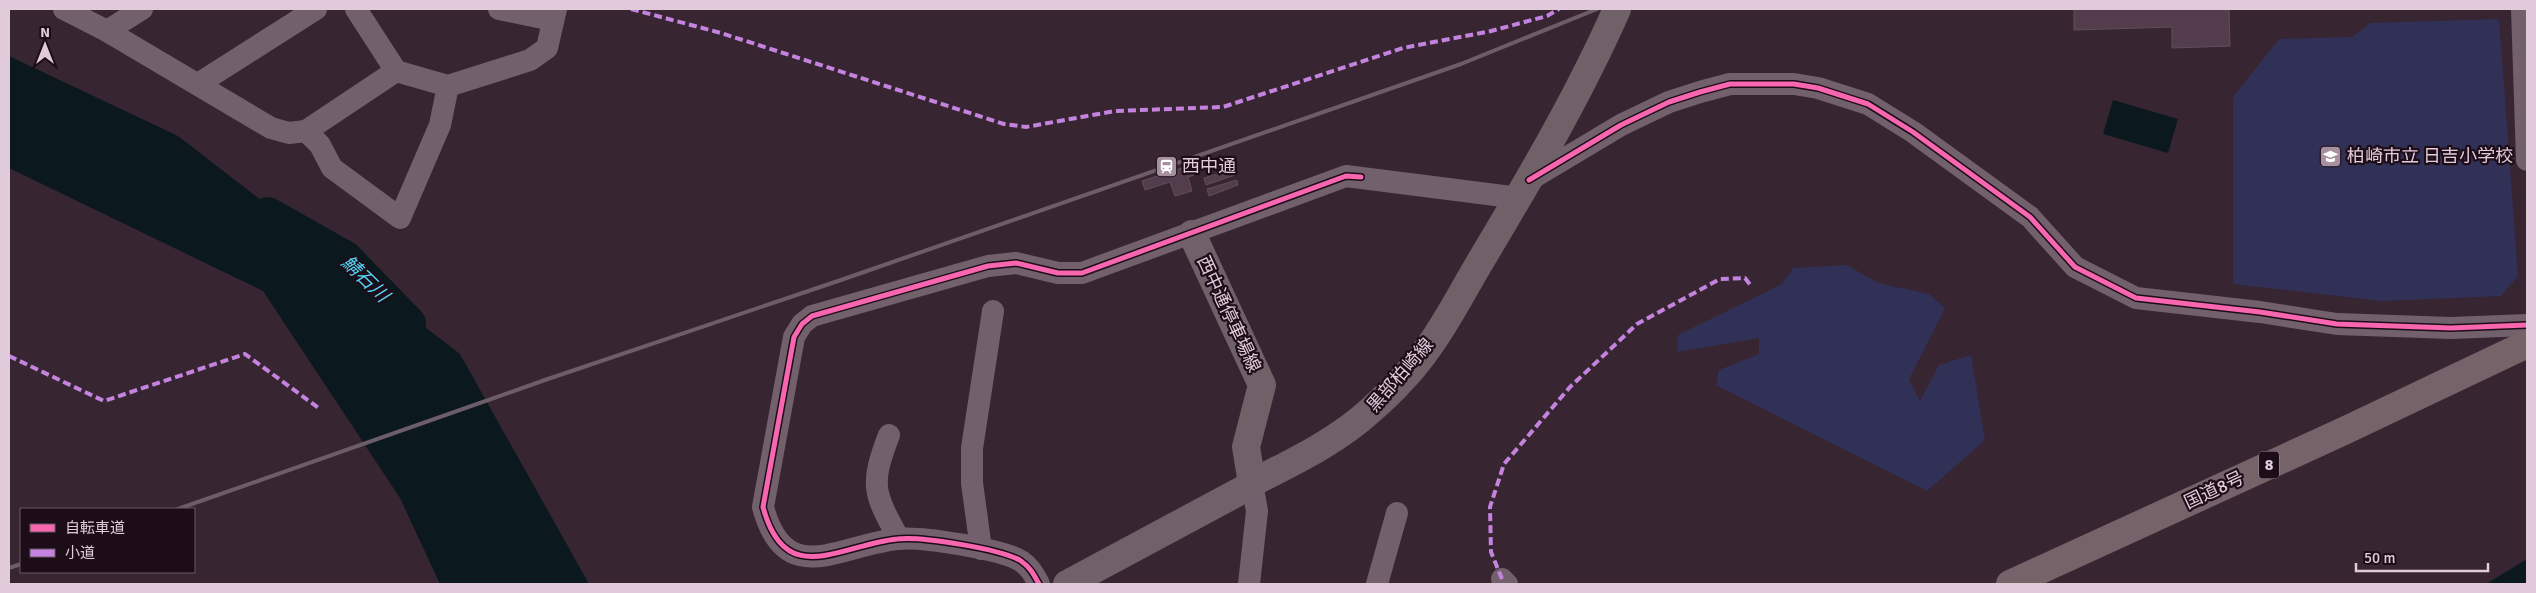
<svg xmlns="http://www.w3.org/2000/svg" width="2536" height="593" font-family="Signika,'Noto Sans JP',sans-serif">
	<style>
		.green { fill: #313157 }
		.water { fill: #0b191f }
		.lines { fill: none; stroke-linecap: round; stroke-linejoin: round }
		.river { stroke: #0b191f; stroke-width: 32 }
		.building { fill: #533d4d; stroke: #5f4e5a }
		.minor { stroke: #72616d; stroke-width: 22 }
		.major { stroke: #706068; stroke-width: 28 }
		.highway { stroke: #756369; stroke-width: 28 }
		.rail { stroke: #6d5d68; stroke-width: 4 }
		.quiet { stroke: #c483df; stroke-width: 4; stroke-dasharray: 8 4; stroke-linecap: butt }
		.cycleway-casing { stroke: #1d0d18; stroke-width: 8 }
		.cycleway { stroke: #f766af; stroke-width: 5 }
		.labels { text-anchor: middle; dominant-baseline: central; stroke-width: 4.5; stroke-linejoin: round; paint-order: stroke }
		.shield { fill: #1d0d18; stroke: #a6919f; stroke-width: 1 }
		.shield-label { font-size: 16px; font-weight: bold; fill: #e1cad9 }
		.poi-label { font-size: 18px; fill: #e1cad9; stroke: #1d0d18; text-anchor: start }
		.street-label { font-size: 18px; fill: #e1cad9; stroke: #1d0d18 }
		.water-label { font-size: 19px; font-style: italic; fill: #54d6f9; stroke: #1d0d18 }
	</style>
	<rect width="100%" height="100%" fill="#372532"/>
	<g class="green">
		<path d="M2499,19L2518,276L2501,296L2382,301L2233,284V97L2279,39L2352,37L2371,23Z"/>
		<path d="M1847,265L1878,283L1929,294L1945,308L1909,379L1920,401L1939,365L1971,355L1985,440L1927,491L1716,385L1719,370L1759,354V338L1677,352L1678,335L1782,284L1793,268Z"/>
	</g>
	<g class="water">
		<path d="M9,56L178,136L460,354L589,584H440L400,498L263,291L9,168Z"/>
		<path d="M2113,100L2178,119L2168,153L2103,134Z"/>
		<path d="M2527,559V584H2486Z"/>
	</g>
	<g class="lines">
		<path class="river" d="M268,213L346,257L410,323"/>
	</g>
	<g class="building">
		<path d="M2074,9H2229L2230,46L2172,48V27L2074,30Z"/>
		<path d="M1191,165L1194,175L1188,177L1192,191L1175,196L1170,182L1145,190L1142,181Z"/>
		<path d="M1233,169L1235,175L1206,185L1204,178Z"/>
		<path d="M1237,180L1238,185L1209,196L1207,189Z"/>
	</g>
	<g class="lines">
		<g class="minor">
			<path d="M64,9L107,31L271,128L289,133L306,131L320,145L332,168L400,218L440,125L448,86"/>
			<path d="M356,9L396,71L448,86L530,60L547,48L556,9"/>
			<path d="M499,9L552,20"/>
			<path d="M2522,9L2527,160"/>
			<path d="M107,31L142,9"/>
			<path d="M198,84L316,9"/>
			<path d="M306,131L396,71"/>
			<path d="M1529,180L1621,125L1669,102L1700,92L1730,84H1794L1818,88L1868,104L1913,132L2030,217L2075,267L2136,298L2260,312L2337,324L2451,328L2527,325"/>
			<path d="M889,435C870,485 873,492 899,539"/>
			<path d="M981,549L972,483V448L993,311"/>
			<path d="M1502,579L1507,584"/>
			<path d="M1039,584C1034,575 1030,567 1021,561C1002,549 920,536 897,539C840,545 785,590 763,507L794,337L802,324L812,316L988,266L1016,263L1058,273H1082L1346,176L1519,198"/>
			<path d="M1249,584L1257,511L1252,483"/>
			<path d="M1377,584L1397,513"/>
		</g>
		<g class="major">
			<path d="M1192,234L1262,385L1246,447L1252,483"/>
			<path d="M1067,584L1244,489L1252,483C1293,462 1336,442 1371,410C1390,393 1410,373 1425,352C1448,322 1466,284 1486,252C1533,173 1580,93 1617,9"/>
		</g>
		<path class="highway" d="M2010,584L2346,430L2527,344"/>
		<g class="rail">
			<path d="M178,509L545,380L841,280L1461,64L1597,9"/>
			<path d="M9,568L21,564"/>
		</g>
		<g class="quiet">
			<path d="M631,9L721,33L1004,124L1026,127L1115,111L1223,107L1403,48L1491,31L1547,16L1559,9"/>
			<path d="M9,356L104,401L245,354L320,409"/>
			<path d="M1502,579L1491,552L1490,507L1504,464L1570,387L1637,324L1720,279L1745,278L1752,287"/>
		</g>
		<defs>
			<g id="cycleway">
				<path d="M1529,180L1621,125L1669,102L1700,92L1730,84H1794L1818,88L1868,104L1913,132L2030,217L2075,267L2136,298L2260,312L2337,324L2451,328L2527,325"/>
				<path d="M1039,584C1034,575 1030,567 1021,561C1002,549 920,536 897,539C840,545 785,590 763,507L794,337L802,324L812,316L988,266L1016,263L1058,273H1082L1346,176L1361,177"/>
			</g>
		</defs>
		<use href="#cycleway" class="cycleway-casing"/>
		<use href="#cycleway" class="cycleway"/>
	</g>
	<defs>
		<symbol id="school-square" viewBox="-11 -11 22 22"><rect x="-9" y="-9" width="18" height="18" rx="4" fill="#a6909f" stroke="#1d0d18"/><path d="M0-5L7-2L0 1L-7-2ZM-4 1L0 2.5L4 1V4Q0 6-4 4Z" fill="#fff"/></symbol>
		<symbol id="station-square" viewBox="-11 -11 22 22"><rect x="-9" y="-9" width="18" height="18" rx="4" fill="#a6909f" stroke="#1d0d18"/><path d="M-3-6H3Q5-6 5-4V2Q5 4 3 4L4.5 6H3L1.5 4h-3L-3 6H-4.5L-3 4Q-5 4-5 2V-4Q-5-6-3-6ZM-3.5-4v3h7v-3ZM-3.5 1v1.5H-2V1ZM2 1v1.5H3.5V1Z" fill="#fff"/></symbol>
	</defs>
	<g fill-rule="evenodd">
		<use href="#school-square" x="2318" y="144" width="25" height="25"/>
		<use href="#station-square" x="1154" y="154" width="25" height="25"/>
	</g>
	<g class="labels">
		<rect class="shield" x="2259" y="451.5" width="20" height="27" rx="4"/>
		<g class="shield-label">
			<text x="2269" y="465">8</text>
		</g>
		<g class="poi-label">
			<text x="2347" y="156">柏崎市立 日吉小学校</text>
			<text x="1182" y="166">西中通</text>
		</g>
		<g class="street-label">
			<text transform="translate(1229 314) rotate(65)">西中通停車場線</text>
			<text transform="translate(1400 375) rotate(-49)">黒部柏崎線</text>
			<text transform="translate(2214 490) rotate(-25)">国道8号</text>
		</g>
		<g class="water-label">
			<text transform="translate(365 279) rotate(44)">鯖石川</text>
		</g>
	</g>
	<rect width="2536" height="593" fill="none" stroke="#e1cad9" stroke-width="20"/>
	<rect x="20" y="508" width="175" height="65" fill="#1d0d18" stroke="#6b5965"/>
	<rect x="30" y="524" width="25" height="8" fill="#f766af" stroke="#6b5965"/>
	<text x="65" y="533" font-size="15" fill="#e1cad9">自転車道</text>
	<rect x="30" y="549" width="25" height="8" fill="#c483df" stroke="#6b5965"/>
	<text x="65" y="558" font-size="15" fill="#e1cad9">小道</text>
	<g transform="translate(45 45)" stroke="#1d0d18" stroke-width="4" paint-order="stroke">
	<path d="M0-4L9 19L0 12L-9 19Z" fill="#e1cad9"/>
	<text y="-8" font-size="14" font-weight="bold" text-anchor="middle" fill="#e1cad9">N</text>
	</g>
	<path d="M2356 563v8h132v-8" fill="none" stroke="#e1cad9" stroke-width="2.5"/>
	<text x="2364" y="563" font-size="15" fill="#e1cad9" stroke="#1d0d18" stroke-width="4" paint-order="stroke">50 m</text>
</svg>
